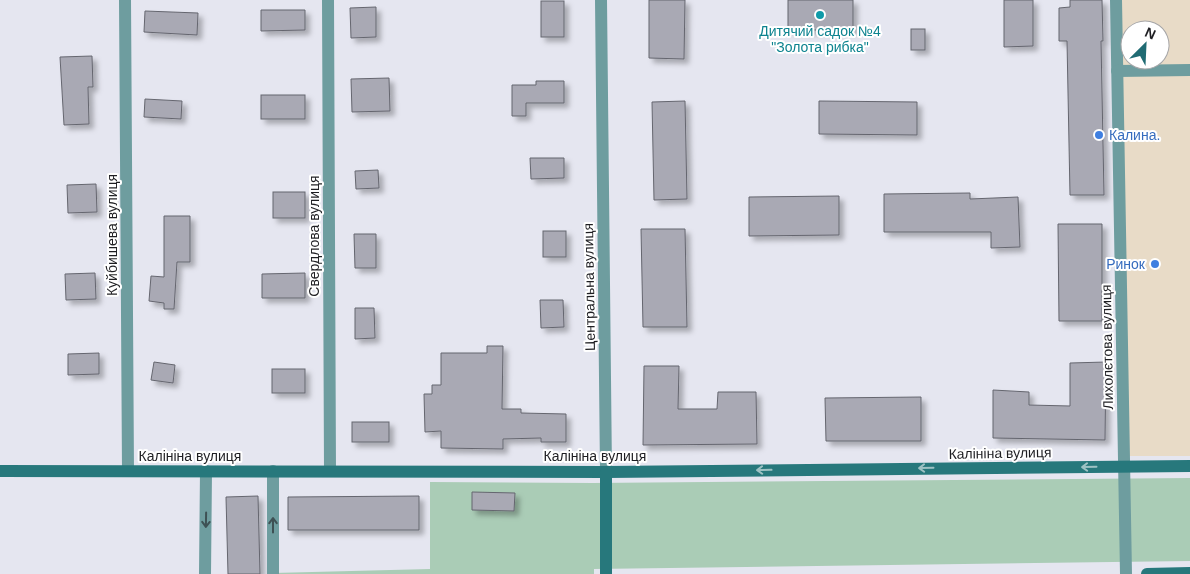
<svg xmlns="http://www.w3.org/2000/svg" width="1190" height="574" font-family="Helvetica,sans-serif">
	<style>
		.commercial { fill: #e8dbc7; fill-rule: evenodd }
		.green { fill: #aaccb6 }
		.building { fill: #a9a9b4; stroke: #65666f; filter: url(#shadow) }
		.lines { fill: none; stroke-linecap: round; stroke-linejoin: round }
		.street { stroke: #6e9d9f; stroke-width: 12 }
		.secondary { stroke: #27787c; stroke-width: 12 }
		.oneway { stroke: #9ec2c4 }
		.oneway2 { stroke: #3e5154 }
		.culture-dot { fill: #0f9aa8; stroke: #fff; stroke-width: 2 }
		.shop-dot { fill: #3f7fe0; stroke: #fff; stroke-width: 2 }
		.labels { text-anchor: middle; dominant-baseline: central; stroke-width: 4; stroke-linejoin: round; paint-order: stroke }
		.culture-label { font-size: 14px; fill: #0d838f; stroke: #fff }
		.shop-label { font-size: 14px; fill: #366cbe; stroke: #fff; text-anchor: start }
		.street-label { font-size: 14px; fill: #1e1e22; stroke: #fff }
	</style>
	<defs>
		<filter id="shadow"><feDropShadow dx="4.5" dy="4.5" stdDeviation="2.5" flood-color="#0004"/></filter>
	</defs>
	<rect width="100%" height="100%" fill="#e5e6f0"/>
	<path class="commercial" d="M1116,0H1190V456H1124ZM1130,30H1160V60H1130Z"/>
	<path class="green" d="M1190,478V561L594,569V574H273V573L430,569V482L593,483Z"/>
	<g class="building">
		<path d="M649,0H685L684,59L649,58Z"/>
		<rect x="788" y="0" width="65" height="30"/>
		<path d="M1004,0H1033V46L1004,47Z"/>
		<path d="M1070,0H1102L1103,41H1101L1104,195H1070L1067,41H1059V8L1070,7Z"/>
		<rect x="541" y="1" width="23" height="36"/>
		<path d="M376,7V37L351,38L350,8Z"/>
		<path d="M261,10H305V30L261,31Z"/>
		<path d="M145,11L198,13L197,35L144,32Z"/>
		<rect x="911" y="29" width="14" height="21"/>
		<path d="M92,56L93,87H88L89,124L64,125L60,57Z"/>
		<path d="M389,78L390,111L352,112L351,79Z"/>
		<path d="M536,81H564V103H526V116H512V85H536Z"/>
		<rect x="261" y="95" width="44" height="24"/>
		<path d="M145,99L182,101L181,119L144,117Z"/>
		<path d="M685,101L687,199L654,200L652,102Z"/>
		<path d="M819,101L917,102V135L819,134Z"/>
		<path d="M530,158H564V178L531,179Z"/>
		<path d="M378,170L379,188L356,189L355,171Z"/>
		<path d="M96,184L97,212L68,213L67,185Z"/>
		<rect x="273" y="192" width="32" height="26"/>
		<path d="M970,193V199L1018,197L1020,247L991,248V232H884V194Z"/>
		<path d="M839,196V235L749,236V197Z"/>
		<path d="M164,216H190V262H177L174,309H164V303L149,301L151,276L164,277Z"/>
		<path d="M1058,224H1102V321H1059Z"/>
		<path d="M641,229H685L687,327H643Z"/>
		<rect x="543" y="231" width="23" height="26"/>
		<path d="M354,234H376V268H355Z"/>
		<path d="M95,273L96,299L66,300L65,274Z"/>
		<path d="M305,273V298H262V274Z"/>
		<path d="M540,300H563L564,327L541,328Z"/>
		<path d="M355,308H374L375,338L355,339Z"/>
		<path d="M487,346H503L502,409H521V413L566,414V442H541V438L503,439V449L441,448V431L425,432L424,394H432V385H441V353H487Z"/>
		<path d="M99,353V374L68,375V354Z"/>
		<path d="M154,362L175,365L173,383L151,380Z"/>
		<path d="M1106,362L1105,440L993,438V390L1029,392V405L1070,406V363Z"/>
		<path d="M644,366H679L678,409H717L718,392H756L757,444L643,445Z"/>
		<rect x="272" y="369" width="33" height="24"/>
		<path d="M921,397V441H826L825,398Z"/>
		<rect x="352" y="422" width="37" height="20"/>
		<path d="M472,492L515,493L514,511L472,510Z"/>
		<path d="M258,496L260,574H228L226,497Z"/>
		<path d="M419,496V530H288V497Z"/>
	</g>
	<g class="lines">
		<g class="street">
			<path d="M125,0L128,471"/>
			<path d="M328,0L330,471"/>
			<path d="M601,0L606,472"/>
			<path d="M1116,0L1126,574"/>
			<path d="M1117,71L1190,70"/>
			<path d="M205,574L206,471"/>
			<path d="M273,574V471"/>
		</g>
		<g class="secondary">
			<path d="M0,471L606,472L1190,466"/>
			<path d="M606,472V574"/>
			<path d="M1147,574L1190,573"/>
		</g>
	</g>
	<defs><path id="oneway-shaft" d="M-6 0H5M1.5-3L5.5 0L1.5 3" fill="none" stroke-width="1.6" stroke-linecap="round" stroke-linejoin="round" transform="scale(1.25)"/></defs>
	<g class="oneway">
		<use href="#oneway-shaft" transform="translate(1089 467) rotate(179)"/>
		<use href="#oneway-shaft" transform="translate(926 468) rotate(179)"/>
		<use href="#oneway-shaft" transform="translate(764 470) rotate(179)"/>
	</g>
	<g class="oneway2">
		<use href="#oneway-shaft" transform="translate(206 520) rotate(91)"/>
		<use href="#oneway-shaft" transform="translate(273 525) rotate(-90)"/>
	</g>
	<circle class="culture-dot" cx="820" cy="15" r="5"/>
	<g class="shop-dot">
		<circle cx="1099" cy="135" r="5"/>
		<circle cx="1155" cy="264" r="5"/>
	</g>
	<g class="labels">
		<g class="culture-label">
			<text x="820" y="31">Дитячий садок №4<tspan x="820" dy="16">"Золота рибка"</tspan></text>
		</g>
		<g class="shop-label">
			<text x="1109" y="135">Калина.</text>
			<text x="1145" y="264" text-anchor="end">Ринок</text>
		</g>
		<g class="street-label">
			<text transform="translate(112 235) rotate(-90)">Куйбишева вулиця</text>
			<text transform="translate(314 236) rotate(-90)">Свердлова вулиця</text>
			<text transform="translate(589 287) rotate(-91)">Центральна вулиця</text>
			<text transform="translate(1107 347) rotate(-91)">Лихолєтова вулиця</text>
			<text transform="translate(1000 453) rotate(-1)">Калініна вулиця</text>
			<text x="190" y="456">Калініна вулиця</text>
			<text x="595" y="456">Калініна вулиця</text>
		</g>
	</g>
	<g transform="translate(1145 45) rotate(24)"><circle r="24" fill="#ffffff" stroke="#a5a5a7"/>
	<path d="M0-4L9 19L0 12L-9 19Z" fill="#206b73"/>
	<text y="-8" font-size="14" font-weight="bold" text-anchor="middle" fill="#1e1e22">N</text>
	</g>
</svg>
